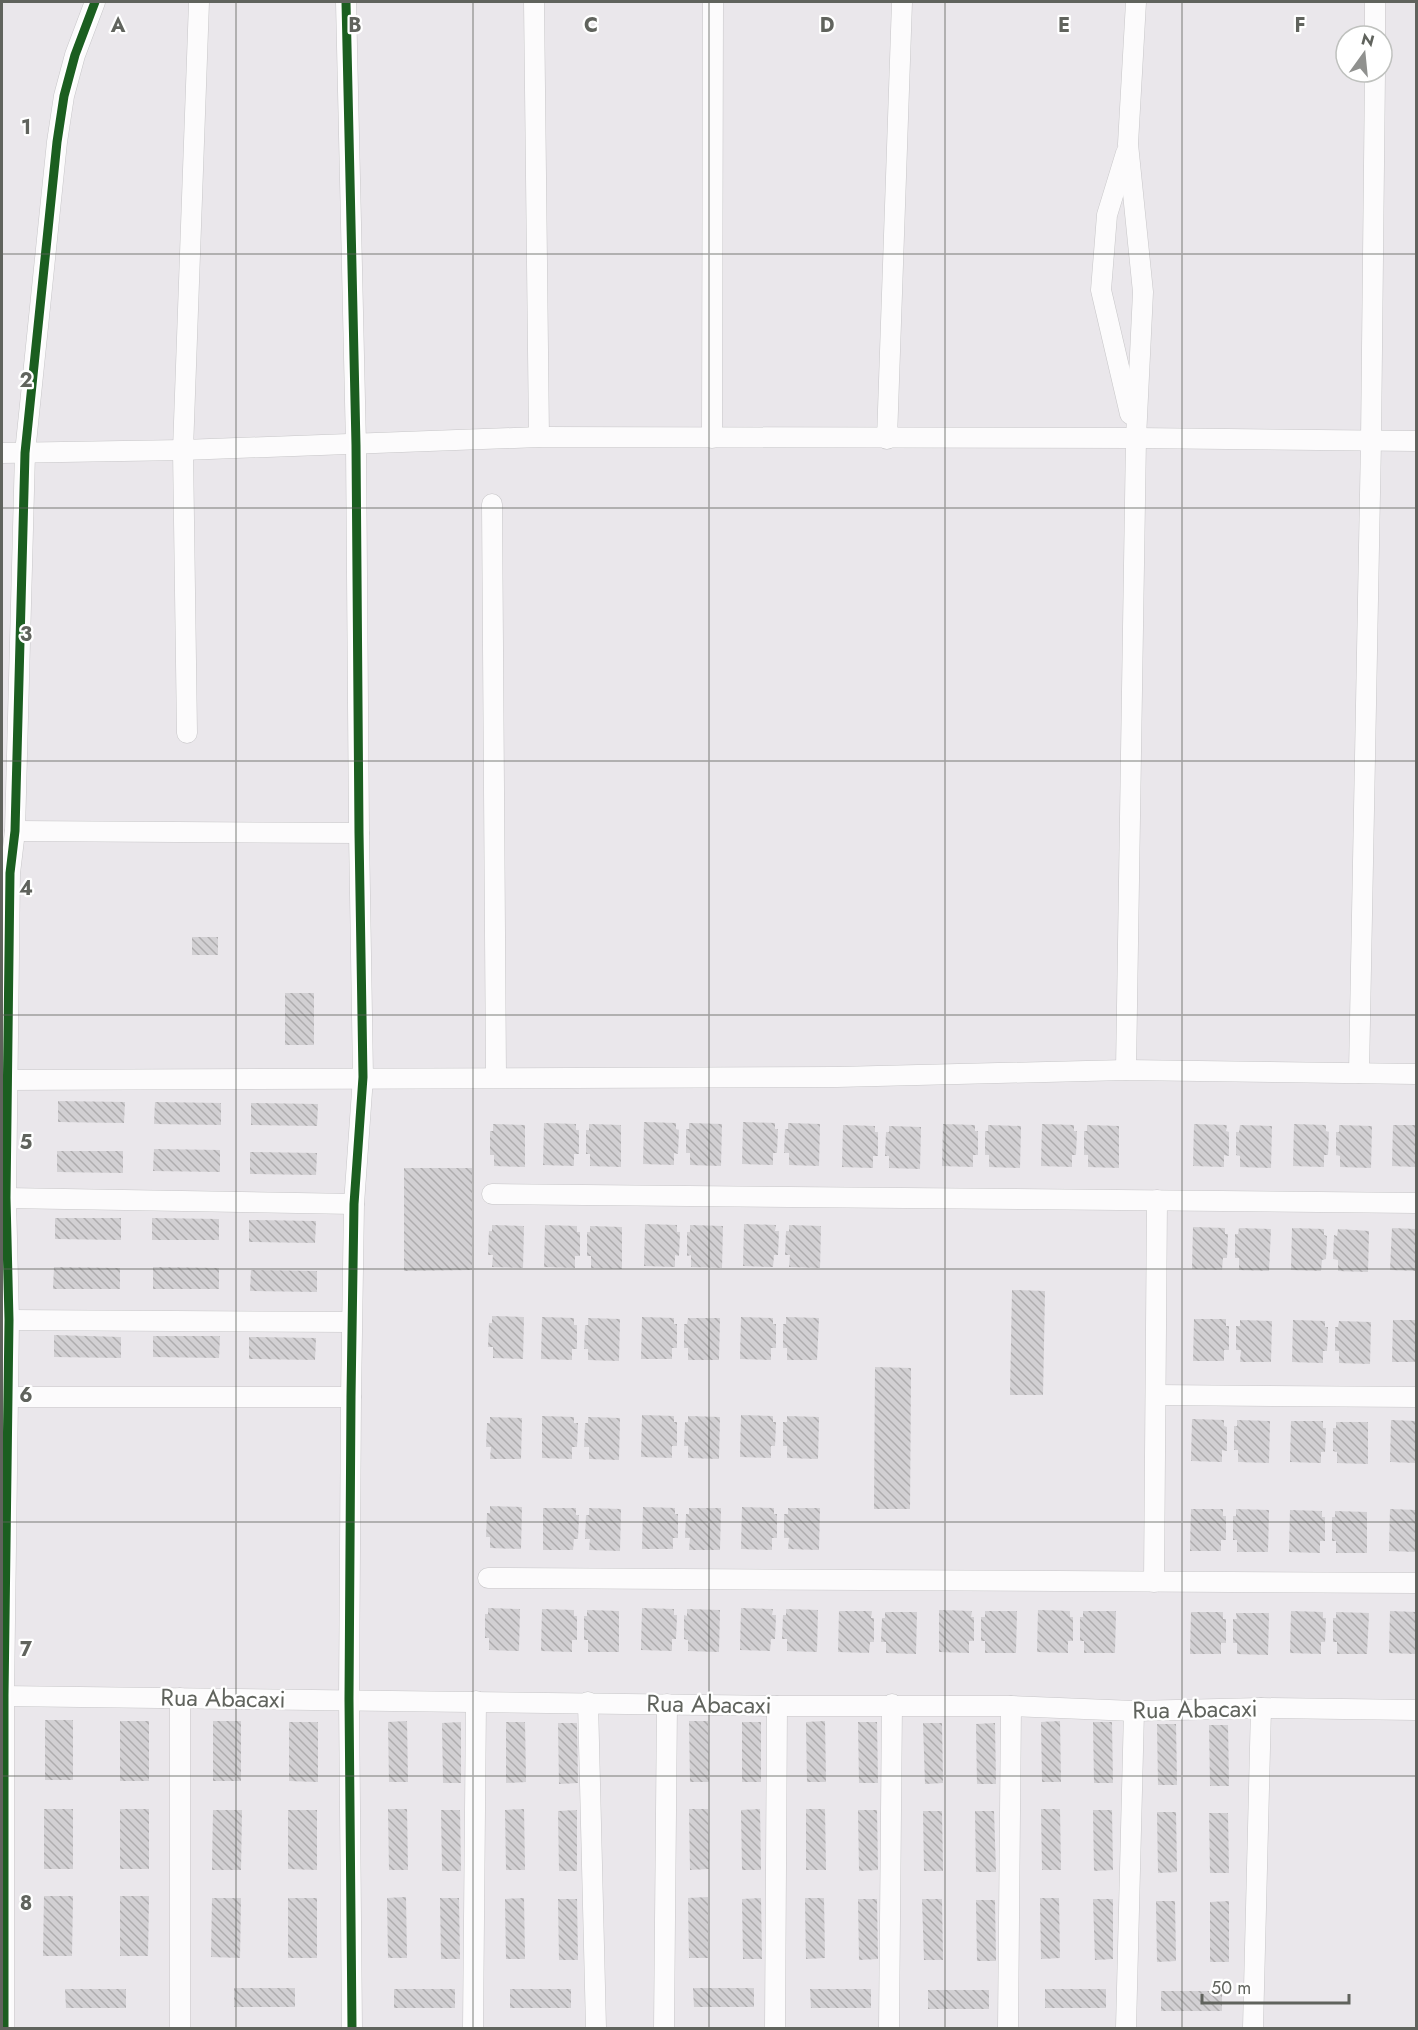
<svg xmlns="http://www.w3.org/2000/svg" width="1418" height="2030" font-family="Jost,sans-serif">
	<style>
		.building { fill: url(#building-back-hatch) }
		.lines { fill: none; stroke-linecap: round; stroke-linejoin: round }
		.street-casing { stroke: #c7c6c8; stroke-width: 21 }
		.street { stroke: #fcfbfc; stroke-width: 20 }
		.cycleway-casing { stroke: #fff; stroke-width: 13 }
		.cycleway { stroke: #1b5e20; stroke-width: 9 }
		.grid { fill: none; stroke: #60635d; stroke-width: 1.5; stroke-opacity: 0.55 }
		.labels { text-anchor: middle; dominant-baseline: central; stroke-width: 4.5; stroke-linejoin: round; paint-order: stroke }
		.street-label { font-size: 24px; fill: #60635d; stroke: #fff }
		.grid-label { font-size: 20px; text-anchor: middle; font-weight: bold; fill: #60635d; stroke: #fff; stroke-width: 4.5; stroke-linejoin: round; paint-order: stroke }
	</style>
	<defs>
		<pattern id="building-back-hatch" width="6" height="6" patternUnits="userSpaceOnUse" patternTransform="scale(1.5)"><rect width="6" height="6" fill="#d2d0d3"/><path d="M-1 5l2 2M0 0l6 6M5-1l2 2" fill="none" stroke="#aeacae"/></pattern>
	</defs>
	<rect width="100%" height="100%" fill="#eae7eb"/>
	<g class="building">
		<rect x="192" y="937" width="26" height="18"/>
		<rect x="285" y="993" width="29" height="52"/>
		<path d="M58,1101L125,1102L124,1123L58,1122Z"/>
		<path d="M155,1102L221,1103V1125L154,1124Z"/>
		<path d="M251,1103L318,1104L317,1126L251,1125Z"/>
		<path d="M644,1122L676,1123V1129L679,1130L678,1154L674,1153V1165L643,1164Z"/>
		<path d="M743,1122L775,1123V1129H778L777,1153H773V1165L742,1164Z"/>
		<path d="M544,1123L576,1124V1130H579V1154H574V1166L543,1165Z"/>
		<path d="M689,1123L722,1124L721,1166L690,1165V1153H686V1129H689Z"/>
		<path d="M788,1123L820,1124L819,1166L789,1165V1153H784L785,1129H788Z"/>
		<path d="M493,1124L525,1125V1167L494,1166V1155H490V1131H493Z"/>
		<path d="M589,1124L621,1125V1167L590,1166V1154H586V1130H589Z"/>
		<path d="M943,1124L975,1125V1131H978V1155H973V1167L942,1166Z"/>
		<path d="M1042,1124L1074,1125V1131H1077L1076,1155H1072V1167L1041,1166Z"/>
		<path d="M1194,1124L1227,1125L1226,1131L1229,1132V1156L1224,1155V1167L1193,1166Z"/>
		<path d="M1294,1124L1326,1125V1131L1329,1132L1328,1155H1324V1167L1293,1166Z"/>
		<path d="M843,1125L875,1126V1132H878V1156H873V1168L842,1167Z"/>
		<path d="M988,1125L1021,1126L1020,1168L989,1167V1155H985V1131H988Z"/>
		<path d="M1087,1125L1119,1126V1168L1088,1167V1155H1084V1131H1087Z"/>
		<path d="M1240,1125L1272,1126L1271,1168L1240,1167V1156L1236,1155V1132H1239Z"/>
		<path d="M1339,1125L1372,1126L1371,1168L1340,1167V1156L1336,1155V1132H1339Z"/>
		<path d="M1393,1125H1416V1167L1392,1166Z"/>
		<path d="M889,1126L921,1127L920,1169L889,1168V1156H885L886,1132H889Z"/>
		<path d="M154,1149L220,1150V1172L153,1171Z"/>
		<path d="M57,1151H123V1173L57,1172Z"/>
		<path d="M250,1152L317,1153L316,1175L250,1174Z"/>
		<path d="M404,1168H472V1270L404,1271Z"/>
		<path d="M55,1218H121V1240L55,1239Z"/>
		<path d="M152,1218L219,1219V1240H152Z"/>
		<path d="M249,1220L316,1221L315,1243L249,1242Z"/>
		<path d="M645,1224L677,1225V1232H680L679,1256L675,1255V1267L644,1266Z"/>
		<path d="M744,1224L776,1225L775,1231H779L778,1255H774L773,1267L743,1266Z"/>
		<path d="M492,1225L524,1226L523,1268L492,1267L493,1255H488L489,1231H492Z"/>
		<path d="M545,1225L577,1226V1232H580V1256H575V1268L544,1267Z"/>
		<path d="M690,1225L723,1226L722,1268L691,1267V1255L687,1256V1232H690Z"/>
		<path d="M789,1225L821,1226L820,1268L789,1267L790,1255H785L786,1231H789Z"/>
		<path d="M590,1226L622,1227V1269L591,1268V1256H587V1232H590Z"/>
		<path d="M1193,1227L1225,1228V1234H1228L1227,1258H1223L1222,1270L1192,1269Z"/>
		<path d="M1239,1228L1271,1229L1269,1271L1239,1270V1258H1235V1234H1238Z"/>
		<path d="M1292,1228L1324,1229V1235L1327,1236L1326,1259L1322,1260L1321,1271L1291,1270Z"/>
		<path d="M1392,1228L1416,1229V1271L1390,1270Z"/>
		<path d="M1338,1229L1369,1231L1368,1272L1338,1271V1260L1333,1259L1334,1235L1337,1236Z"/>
		<path d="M54,1267L120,1268V1289H53Z"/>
		<path d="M153,1267L219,1268V1289H153Z"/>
		<path d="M251,1270L317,1271V1292L250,1291Z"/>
		<path d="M1012,1290L1045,1291L1043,1395H1010Z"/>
		<path d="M492,1316L524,1317L523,1359L493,1358V1347H488L489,1323H492Z"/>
		<path d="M542,1317L574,1318V1325H577V1349H572V1360L541,1359Z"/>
		<path d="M642,1317L674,1318V1324H677V1348H672V1359H641Z"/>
		<path d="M741,1317L773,1318V1324H776V1348H771V1360L740,1359Z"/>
		<path d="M786,1317L819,1318L817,1360H787V1348H783V1324H786Z"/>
		<path d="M588,1318L620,1319L619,1361L588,1360V1349H584L585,1325H588Z"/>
		<path d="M688,1318H720L719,1360H688V1348H684V1324H687Z"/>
		<path d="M1194,1319H1226V1326H1229V1350H1224V1361H1193Z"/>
		<path d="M1240,1320L1272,1321L1271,1362H1240L1241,1350H1236V1326H1240Z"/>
		<path d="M1293,1320L1325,1321V1327H1328L1327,1351H1323V1363L1292,1362Z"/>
		<path d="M1393,1320H1416V1362H1392Z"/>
		<path d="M1339,1321L1371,1322L1370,1364L1339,1363V1351H1335V1327H1338Z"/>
		<path d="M54,1335L121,1337V1358L54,1357Z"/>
		<path d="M153,1336H220L219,1358L153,1357Z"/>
		<path d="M249,1337L316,1338L315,1360L249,1359Z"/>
		<path d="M875,1367L911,1368L910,1509H874Z"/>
		<path d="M642,1415L674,1416V1422H677V1446H672V1458L641,1457Z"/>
		<path d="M741,1415L773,1416V1422H776L775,1446H771V1458L740,1457Z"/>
		<path d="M542,1416L574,1417V1423H578L577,1447H572V1459L542,1458Z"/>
		<path d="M688,1416L720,1417L719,1459L688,1458V1446H684L685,1422H688Z"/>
		<path d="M787,1416L819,1417L818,1459L787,1458V1446H783V1422H787Z"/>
		<path d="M490,1417L522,1418L521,1459H490L491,1447H486L487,1423H490Z"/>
		<path d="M588,1417L620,1418L619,1460L589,1459V1447H584L585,1423H588Z"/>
		<path d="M1192,1419L1224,1420V1426L1227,1427V1451L1222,1450V1462L1191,1461Z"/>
		<path d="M1237,1420L1270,1421L1269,1463L1238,1462V1450H1234V1426H1237Z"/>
		<path d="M1391,1420L1416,1421V1463L1390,1462Z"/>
		<path d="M1291,1421H1323V1428H1326L1325,1452H1321V1463L1290,1462Z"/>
		<path d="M1336,1422H1368V1464L1337,1463V1452L1333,1451V1428H1336Z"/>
		<path d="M490,1506L522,1507L521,1549L490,1548V1537H486L487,1513H490Z"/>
		<path d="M643,1507L675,1508V1514H678V1538H673V1549H642Z"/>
		<path d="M742,1507L774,1508V1514H777V1538H772V1550L741,1549Z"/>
		<path d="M543,1508H576V1515H579L578,1539H574L573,1550H543Z"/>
		<path d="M589,1508L621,1509L620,1551L589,1550L590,1539H585L586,1515H589Z"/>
		<path d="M689,1508H721L720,1550H689L690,1538H685L686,1514H689Z"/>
		<path d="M788,1508H820L819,1550L788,1549L789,1538H784V1514H788Z"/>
		<path d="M1191,1509H1223V1516H1226V1540H1221V1551H1190Z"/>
		<path d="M1236,1509L1269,1510L1268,1552H1237V1540H1233V1516H1236Z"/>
		<path d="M1390,1509L1416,1510V1552L1389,1551Z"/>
		<path d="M1290,1510L1322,1511V1517H1325V1541H1320V1553L1289,1552Z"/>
		<path d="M1335,1511L1367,1512V1553H1336V1541H1332V1517H1335Z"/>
		<path d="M488,1608L520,1609L519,1651L489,1650V1638H485V1614H488Z"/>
		<path d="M642,1608L674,1609V1615H677L676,1639H672V1651L641,1650Z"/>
		<path d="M741,1608L773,1609L772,1615H776L775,1639H771L770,1651L740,1650Z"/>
		<path d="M542,1609L574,1610V1616H577V1640H572V1652L541,1651Z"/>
		<path d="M687,1609L720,1610L719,1652L688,1651V1640L684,1639V1615L687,1616Z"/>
		<path d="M786,1609L818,1610L817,1652L787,1651V1639H782L783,1615H786Z"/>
		<path d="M587,1610L619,1611V1652H588V1640H584V1616H587Z"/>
		<path d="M939,1610L972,1611L971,1617H974V1641H969V1653L939,1652Z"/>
		<path d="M1038,1610L1070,1611V1617H1073V1641H1068V1653L1037,1652Z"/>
		<path d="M839,1611H872L871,1618H874V1642H870L869,1653L838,1652Z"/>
		<path d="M985,1611H1017L1016,1653H985V1641H981V1617H985Z"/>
		<path d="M1083,1611H1116L1115,1653H1084V1641H1080V1617H1083Z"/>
		<path d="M1291,1611L1323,1612V1618H1326L1325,1642H1321V1654L1290,1653Z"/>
		<path d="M1390,1611L1416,1612V1654L1389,1653Z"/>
		<path d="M885,1612H917L916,1654L886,1653V1642H881L882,1618H885Z"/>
		<path d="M1191,1612H1223V1619H1226V1643H1221V1654H1190Z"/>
		<path d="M1336,1612L1369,1613L1367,1654H1337V1642H1333V1618H1336Z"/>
		<path d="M1236,1613H1269L1268,1655L1237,1654V1643H1233V1619H1237Z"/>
		<rect x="45" y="1720" width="28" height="60"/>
		<rect x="120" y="1721" width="29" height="60"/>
		<rect x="213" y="1721" width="28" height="60"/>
		<path d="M407,1721L408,1782H389L388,1722Z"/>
		<path d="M689,1721H708L709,1782H690Z"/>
		<path d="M825,1721L826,1782H807L806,1722Z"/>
		<path d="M1060,1721L1061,1782H1042L1041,1722Z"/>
		<path d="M289,1722H318V1782L289,1781Z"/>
		<path d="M461,1722V1783H443L442,1723Z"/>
		<path d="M506,1722H525L526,1782L506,1783Z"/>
		<rect x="742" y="1722" width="19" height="60"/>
		<path d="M858,1722H877L878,1783H859Z"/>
		<path d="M1093,1722H1112L1113,1783H1094Z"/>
		<path d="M558,1723H577L578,1783L559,1784Z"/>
		<path d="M923,1723H942L943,1783L925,1784Z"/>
		<path d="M995,1723L996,1784H977L976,1724Z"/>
		<path d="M1157,1724H1176L1177,1785H1158Z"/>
		<path d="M1209,1725H1228L1229,1786H1210Z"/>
		<rect x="44" y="1809" width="29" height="60"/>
		<rect x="120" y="1809" width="29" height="60"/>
		<path d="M388,1809H407L408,1870H389Z"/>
		<path d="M524,1809L525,1870H506L505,1810Z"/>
		<path d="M689,1809H708L709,1869L690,1870Z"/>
		<path d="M760,1809L761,1870H742L741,1810Z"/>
		<path d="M806,1809H825L826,1870H806Z"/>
		<path d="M1041,1809H1060L1061,1870H1042Z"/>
		<path d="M213,1810H242L241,1870H212Z"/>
		<path d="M288,1810H317V1870L288,1869Z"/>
		<path d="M441,1810H460L461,1871H442Z"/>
		<path d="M577,1810V1871H559L558,1811Z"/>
		<path d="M858,1810H877L878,1870L859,1871Z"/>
		<path d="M1093,1810H1112L1113,1870L1094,1871Z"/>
		<path d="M923,1811H942L943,1871H924Z"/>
		<path d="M975,1811H994L996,1872H976Z"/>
		<path d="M1157,1812H1176L1177,1872L1158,1873Z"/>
		<path d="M1209,1813H1228L1229,1873H1210Z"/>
		<path d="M44,1896H73L72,1956H43Z"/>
		<path d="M120,1896H149L148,1956H120Z"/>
		<path d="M406,1897L407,1958H388L387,1898Z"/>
		<path d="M708,1897V1958H689L688,1898Z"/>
		<path d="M212,1898H241L240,1958L211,1957Z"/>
		<rect x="288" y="1898" width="29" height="60"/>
		<path d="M440,1898H459L460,1959H441Z"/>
		<path d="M524,1898L525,1959H506L505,1899Z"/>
		<path d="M761,1898L762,1959H743L742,1899Z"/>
		<path d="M805,1898H824L825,1958L806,1959Z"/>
		<path d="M1040,1898H1059L1060,1958L1041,1959Z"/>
		<path d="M558,1899H577L578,1960H559Z"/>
		<path d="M858,1899H877L878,1959L859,1960Z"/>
		<path d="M922,1899H942L943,1960H924Z"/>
		<path d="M1093,1899H1113V1959L1095,1960Z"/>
		<path d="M976,1900H995L996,1961H977Z"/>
		<path d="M1156,1901H1175L1176,1961L1157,1962Z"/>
		<path d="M1229,1901V1962H1210V1902Z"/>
		<rect x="234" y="1988" width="61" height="19"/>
		<path d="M693,1988H754V2007H694Z"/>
		<path d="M65,1989H126V2008H66Z"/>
		<rect x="394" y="1989" width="61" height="19"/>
		<rect x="510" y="1989" width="61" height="19"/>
		<path d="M810,1989H871V2008H811Z"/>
		<rect x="1045" y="1989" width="61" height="19"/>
		<rect x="928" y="1990" width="61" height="19"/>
		<rect x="1161" y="1991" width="61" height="20"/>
	</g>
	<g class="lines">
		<defs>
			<g id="street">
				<path d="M346,2L356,445L359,833L363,1077L354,1204L351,1397L349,1699L352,2028"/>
				<path d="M534,2L539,437"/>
				<path d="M1375,36V2"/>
				<path d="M1126,153L1107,215L1101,290L1130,414"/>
				<path d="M712,438L713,2"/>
				<path d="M887,439L902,2"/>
				<path d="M2,453L183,450L539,437L1136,438L1416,441"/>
				<path d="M492,504L496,1077"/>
				<path d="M187,733L183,450L199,2"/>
				<path d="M15,831L359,833"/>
				<path d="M1126,1070L1136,438L1143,292L1128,144L1136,2"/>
				<path d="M1359,1073L1371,441L1375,72"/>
				<path d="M2,1080L837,1077L1126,1070L1416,1074"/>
				<path d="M492,1194L1416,1203"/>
				<path d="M6,1198L354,1204"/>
				<path d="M9,1320L351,1322"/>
				<path d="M1156,1395L1416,1397"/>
				<path d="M2,1397H351"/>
				<path d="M488,1578L1416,1583"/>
				<path d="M1154,1582L1157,1200"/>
				<path d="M2,1696L777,1706H1011L1134,1711L1261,1708L1416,1710"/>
				<path d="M588,1702L596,2028"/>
				<path d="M4,2028V1696L9,1320L6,1198L10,873L15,831L25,453L57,142L64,96L75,55L95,2"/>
				<path d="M180,2028V1698"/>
				<path d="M473,2028L476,1701"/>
				<path d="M664,2028L667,1704"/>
				<path d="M775,2028L777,1706"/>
				<path d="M889,2028L892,1704"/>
				<path d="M1008,2028L1011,1706"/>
				<path d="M1126,2028L1134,1711"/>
				<path d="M1253,2028L1261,1708"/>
			</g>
		</defs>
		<use href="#street" class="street-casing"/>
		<use href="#street" class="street"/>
		<defs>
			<g id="cycleway">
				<path d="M346,2L356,445L359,833L363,1077L354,1204L351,1397L349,1699L352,2028"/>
				<path d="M4,2028V1696L9,1320L6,1198L10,873L15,831L25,453L57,142L64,96L75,55L95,2"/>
			</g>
		</defs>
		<use href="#cycleway" class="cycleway-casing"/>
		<use href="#cycleway" class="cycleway"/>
	</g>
	<path class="grid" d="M236,2V2028M473,2V2028M709,2V2028M945,2V2028M1182,2V2028M2,254H1416M2,508H1416M2,761H1416M2,1015H1416M2,1269H1416M2,1522H1416M2,1776H1416"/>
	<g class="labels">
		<g class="street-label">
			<text transform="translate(223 1698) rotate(1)">Rua Abacaxi</text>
			<text transform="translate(709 1704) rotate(1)">Rua Abacaxi</text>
			<text transform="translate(1195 1709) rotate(-1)">Rua Abacaxi</text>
		</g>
	</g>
	<g class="grid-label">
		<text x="118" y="32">A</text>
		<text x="355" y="32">B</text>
		<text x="591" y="32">C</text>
		<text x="827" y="32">D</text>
		<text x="1064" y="32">E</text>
		<text x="1300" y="32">F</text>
		<text x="26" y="134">1</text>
		<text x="26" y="387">2</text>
		<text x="26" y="641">3</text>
		<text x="26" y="895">4</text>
		<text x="26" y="1149">5</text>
		<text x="26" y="1402">6</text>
		<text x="26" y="1656">7</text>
		<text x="26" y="1910">8</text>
	</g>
	<rect width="1418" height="2030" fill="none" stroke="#60635d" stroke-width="6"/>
	<g transform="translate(1364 54) rotate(15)"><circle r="28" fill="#ffffff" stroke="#bfc1be" stroke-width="1.5"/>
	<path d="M0-4.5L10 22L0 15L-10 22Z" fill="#90918f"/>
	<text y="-9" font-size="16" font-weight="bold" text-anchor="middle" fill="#60635d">N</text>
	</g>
	<path d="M1202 1994v9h147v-9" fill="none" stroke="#60635d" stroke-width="3"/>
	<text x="1211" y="1994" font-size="18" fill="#60635d" stroke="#ffffff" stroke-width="4.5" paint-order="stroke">50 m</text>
</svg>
